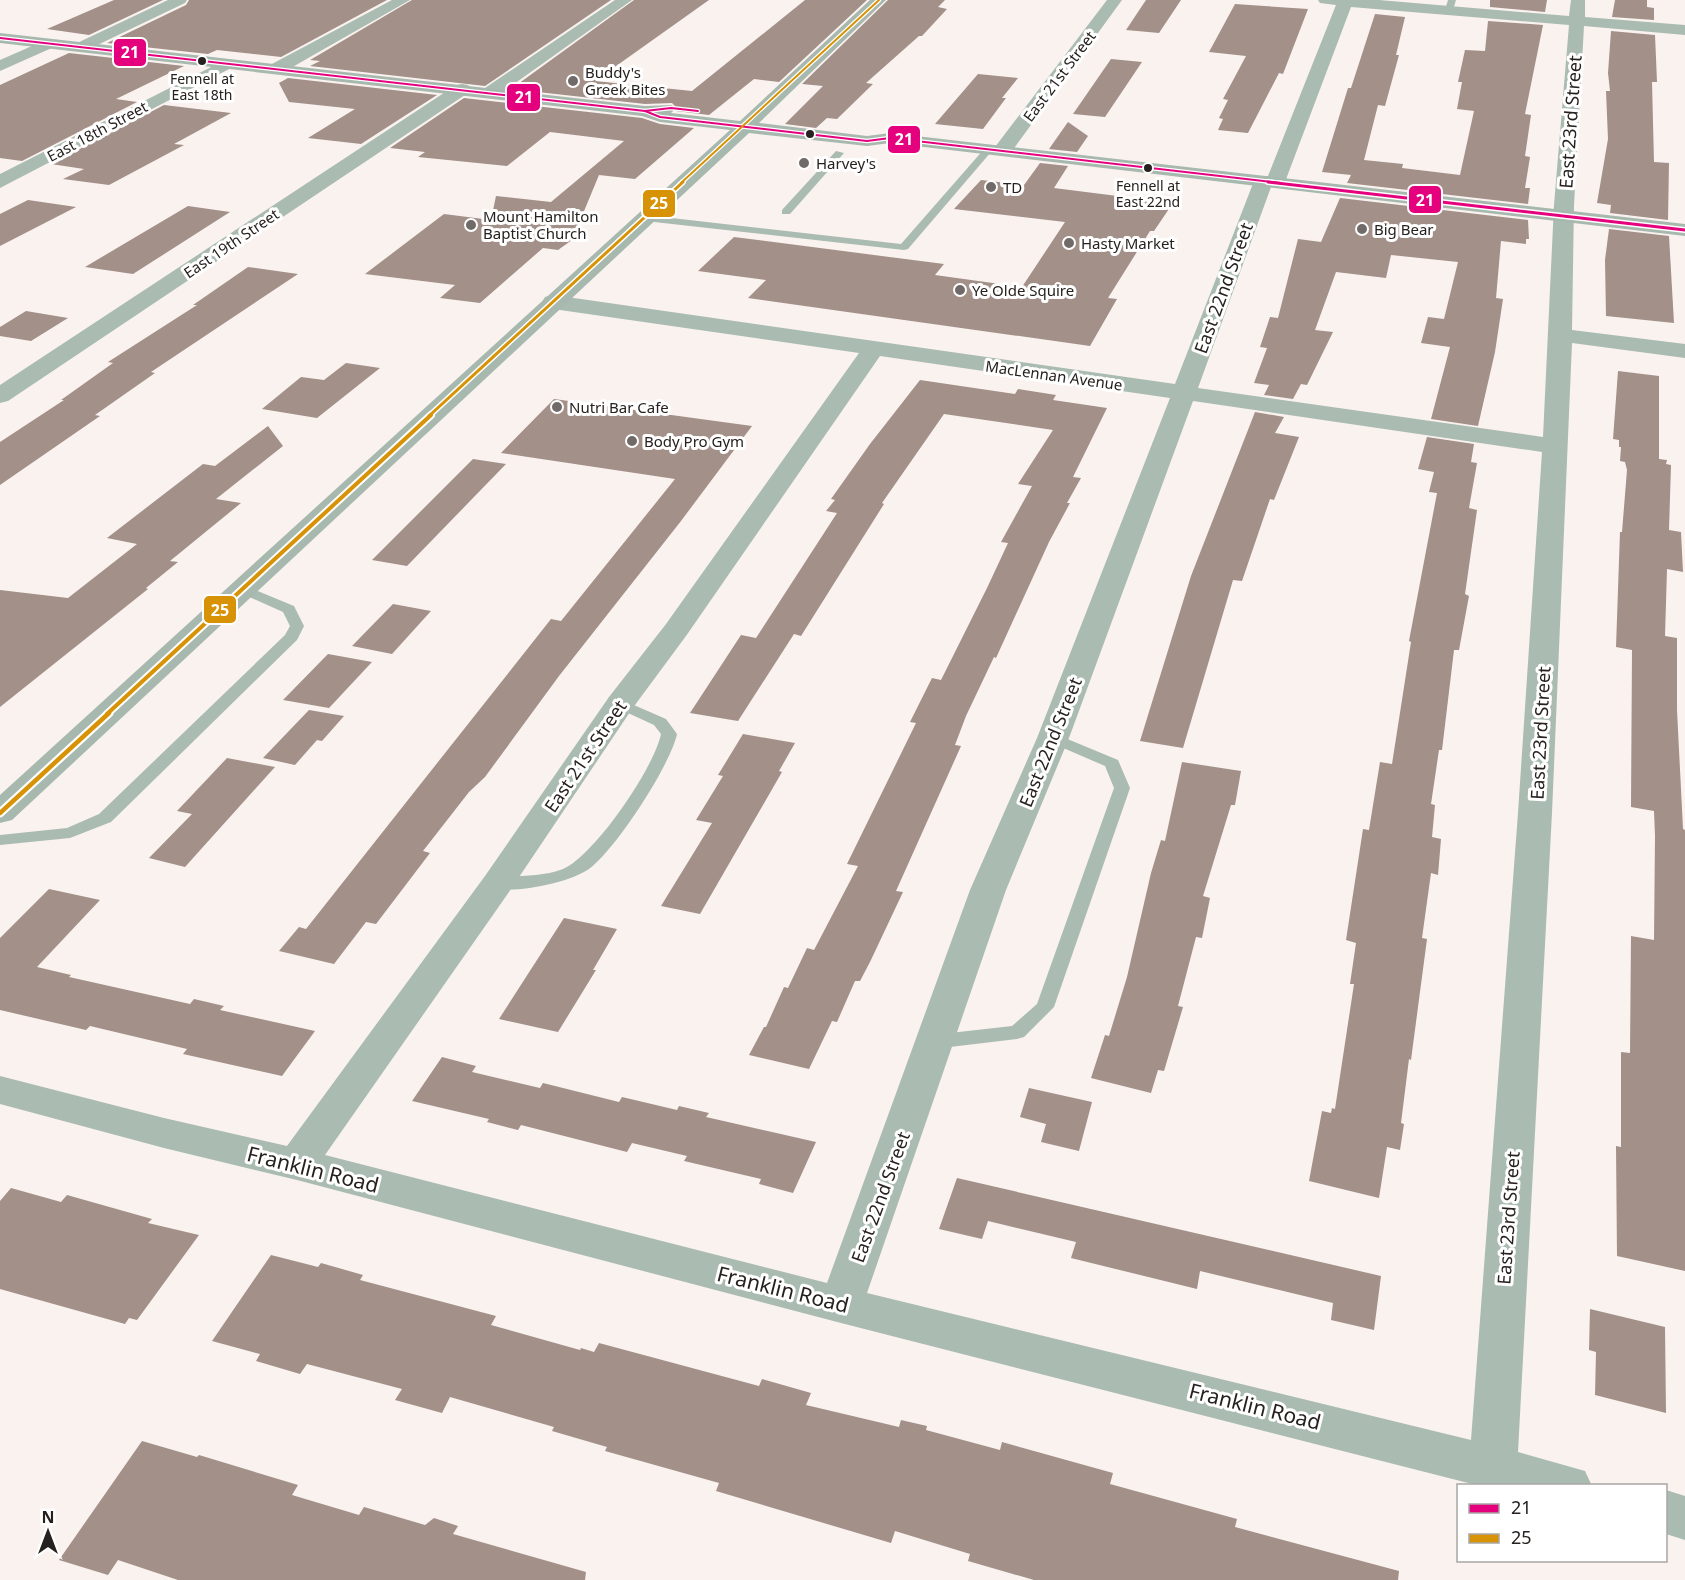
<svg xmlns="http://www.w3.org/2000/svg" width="1685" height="1580" font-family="'Noto Sans',sans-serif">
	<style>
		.building { fill: #a29089 }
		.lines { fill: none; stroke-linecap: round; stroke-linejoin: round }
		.service { fill: #aabbb1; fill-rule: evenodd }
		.minor { fill: #aabbb1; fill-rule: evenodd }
		.secondary { fill: #a7b8ae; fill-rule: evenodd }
		.bus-1-far1-casing { stroke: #fff; stroke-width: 4.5 }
		.bus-1-casing { stroke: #fff; stroke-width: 6 }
		.bus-2-far3-casing { stroke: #fff; stroke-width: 4.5 }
		.bus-2-far2-casing { stroke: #fff; stroke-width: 6 }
		.bus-2-far1-casing { stroke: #fff; stroke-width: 8 }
		.bus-2-casing { stroke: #fff; stroke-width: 9 }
		.bus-1-far1 { stroke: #e5007d; stroke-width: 2 }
		.bus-1 { stroke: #e5007d; stroke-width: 3 }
		.bus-2-far3 { stroke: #d89205; stroke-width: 2 }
		.bus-2-far2 { stroke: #d89205; stroke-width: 3 }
		.bus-2-far1 { stroke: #d89205; stroke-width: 4 }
		.bus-2 { stroke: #d89205; stroke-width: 4.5 }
		.bus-dot { fill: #26211f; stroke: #fff; stroke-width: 2 }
		.poi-dot { fill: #706a68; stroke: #fff; stroke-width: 2 }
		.labels { text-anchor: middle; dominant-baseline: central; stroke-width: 6; stroke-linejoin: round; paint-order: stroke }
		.far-bus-label { font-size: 14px; fill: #26211f; stroke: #fff }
		.far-poi-label { font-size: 15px; fill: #26211f; stroke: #fff; text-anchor: start }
		.far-street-label { font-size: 15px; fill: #26211f; stroke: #fff }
		.street-label { font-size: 18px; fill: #26211f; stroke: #fff }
		.near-street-label { font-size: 21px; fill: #26211f; stroke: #fff }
		.line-badge { stroke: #fff; stroke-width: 2 }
		.badge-label { font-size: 16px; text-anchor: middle; font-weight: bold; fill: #fff }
	</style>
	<rect width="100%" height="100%" fill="#faf2ef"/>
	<g class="building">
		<path d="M114,0H163L89,35L47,29Z"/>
		<path d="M189,0H387L281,57L217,50L208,54L107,43L186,5Z"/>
		<path d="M412,0H611L485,86L310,66L320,61L310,60Z"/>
		<path d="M634,0H709L595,81L692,91L805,0H867L779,82L754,79L709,115L676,111L677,108L672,103L645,104L511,89Z"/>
		<path d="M888,0H945L938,7L947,9L922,36H919L866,83L873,84L837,119L827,118L816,128L785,124L823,86L802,84Z"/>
		<path d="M1146,0H1181L1159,33L1126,30Z"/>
		<path d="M1490,0H1547L1545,12L1490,7Z"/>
		<path d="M1615,0H1647V7L1654,8V20L1612,17Z"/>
		<path d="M1235,4L1308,9L1283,74L1279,73L1248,133L1218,130L1223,119L1219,118L1228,100L1223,99L1246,56L1209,52Z"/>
		<path d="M1375,14L1405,17L1396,55H1399L1385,106L1378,105L1364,160L1403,164L1402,168L1460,175L1474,111L1457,109L1462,82H1458L1465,50L1485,51L1488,21L1543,25L1525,114L1531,115L1525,156L1530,157L1525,188H1530L1528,204L1347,183L1351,175L1322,172L1348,88H1351Z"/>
		<path d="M1611,31L1655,35L1657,82H1652L1654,162L1669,163L1668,220L1610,213L1611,205L1597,203L1608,139L1606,91H1610L1608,73Z"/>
		<path d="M69,53L184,66L116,99L137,102L22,161L0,158V85Z"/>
		<path d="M1111,59L1142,62L1105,117L1073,114Z"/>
		<path d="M978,74L1018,78L1002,98H1006L983,129L935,124Z"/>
		<path d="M288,78L437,95L361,144L308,138L355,109L289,102L279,83Z"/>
		<path d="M464,98L642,118L660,124L694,128L635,179L599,175L572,240L558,250L543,248L480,303L440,298L455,285L365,274L444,214L491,220L496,196L551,202L624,141L550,132L507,166L418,157L425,152L390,148Z"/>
		<path d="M164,105L231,113L174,144L184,145L109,185L63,179L84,169L51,164Z"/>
		<path d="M1068,122L1088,136L1077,152L1049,149Z"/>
		<path d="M1040,163L1068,166L1054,188L1173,203L1154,231H1150L1108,298L1117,299L1090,346L748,298L766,280L698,271L734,237L944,264L935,275L1022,287L1065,222L954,209L981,180L1024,185Z"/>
		<path d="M1340,198L1528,220L1529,239H1526V244L1501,241L1496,298L1503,299L1495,352L1478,426L1431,419L1450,347L1421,343L1428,317L1444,319L1458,262L1391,255L1386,278L1336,272L1315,330L1333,332L1307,385L1301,384L1293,399L1264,395L1269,385L1254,383L1267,348L1260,347L1270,317L1278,318L1298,239L1321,242Z"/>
		<path d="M28,200L76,207L0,246V214Z"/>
		<path d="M188,206L230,212L133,274L85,267Z"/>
		<path d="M1609,229L1669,236L1674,323L1606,316L1605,260Z"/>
		<path d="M248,267L298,274L151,372L155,373L95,415L100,416L0,485V442L64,400H61L113,363L108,362L197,305H193Z"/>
		<path d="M26,311L68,318L31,341L0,336V327Z"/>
		<path d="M346,363L380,368L317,418L262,409L301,377L324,380Z"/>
		<path d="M1618,371L1659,376V459L1667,460L1666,464L1671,465L1669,530L1681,532L1683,572L1667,569L1665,636L1677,638V710L1683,829L1685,830V1271L1617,1256L1616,1146L1621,1147V1052L1630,1053L1631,936L1654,940L1655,836L1654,811L1631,807L1632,650L1616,647L1620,532H1622L1627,470L1625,462L1620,461L1621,447H1619V440L1613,439Z"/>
		<path d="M920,380L1015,394L1018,389L1056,395L1053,400L1107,408L1073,477L1081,478L1067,503H1070L1049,542L996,658L994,657L966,716L955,745L961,746L896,891L903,892L870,962L860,981H855L837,1022L832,1021L809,1069L749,1055L764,1027H766L784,987L788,988L807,948L814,950L858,866L847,864L916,723L910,722L932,678L941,680L987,588L1008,543L1001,542L1032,486L1018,484L1053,430L944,414L882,503L884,504L801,636L794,634L738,721L690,713L741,635L756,638L837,513L826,511L835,500L831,499L870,444Z"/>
		<path d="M554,399L752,426L681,521L559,676L485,777L469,792L423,851L430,853L376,924L366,922L334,964L279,951L299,927L306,929L551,619L561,621L675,479L501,453Z"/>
		<path d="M1255,412L1284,417L1275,433L1299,437L1274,500L1270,499L1242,581L1233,580L1183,748L1140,741L1191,576Z"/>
		<path d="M268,426L283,446L216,499L241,503L170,561L178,562L146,588L148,589L0,707V590L68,598L137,544L107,538L203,464L215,466Z"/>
		<path d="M1427,437L1474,444L1471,462L1477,463L1469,508L1477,510L1465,594L1469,596L1459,650H1454L1442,750H1439L1431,804L1435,805L1432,837L1441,839L1438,875L1431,873L1422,938L1427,939L1411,1060L1409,1059L1401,1123L1404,1124L1400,1150L1387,1147L1379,1198L1309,1181L1322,1111L1331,1113L1332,1108L1335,1109L1354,984H1350L1356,943L1346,940L1363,829L1369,830L1380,762L1392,764L1411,642L1409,641L1437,493L1429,492L1434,472L1418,469Z"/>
		<path d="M473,459L506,464L407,566L372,560Z"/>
		<path d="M393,604L431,611L392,654L352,646Z"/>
		<path d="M328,654L372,662L329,708L283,700Z"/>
		<path d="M309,710L344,716L322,741L317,740L295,765L263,758Z"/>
		<path d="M743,734L795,743L779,771L782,772L700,914L661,906L712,823L696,820L723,776L718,775Z"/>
		<path d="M227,758L275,767L185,867L149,858L192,814L177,811Z"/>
		<path d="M1182,762L1241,771L1235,805H1231L1203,896L1210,898L1202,938L1196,937L1178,1006L1183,1007L1164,1071L1158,1070L1151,1093L1091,1078L1105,1035L1109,1036L1127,977L1151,873L1161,840L1165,841Z"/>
		<path d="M49,889L100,900L37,967L71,975L69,977L190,1004L194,999L224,1006L220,1010L315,1031L282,1076L183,1054L187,1049L90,1026L86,1030L0,1010V938Z"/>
		<path d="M564,918L617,929L593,970H596L558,1032L499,1019Z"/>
		<path d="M442,1057L476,1066L472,1072L540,1088L543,1083L619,1102L622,1097L677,1110L679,1106L709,1113L706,1117L816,1142L793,1193L759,1184L761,1179L684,1161L687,1156L632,1143L627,1152L521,1125L518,1130L487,1122L489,1119L412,1101Z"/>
		<path d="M1029,1088L1092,1102L1079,1151L1041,1142L1046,1124L1020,1117Z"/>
		<path d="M957,1178L1381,1276L1374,1330L1331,1320L1333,1303L1200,1271L1197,1289L1071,1258L1076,1242L988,1221L982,1239L939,1229Z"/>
		<path d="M11,1188L61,1202L67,1195L152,1219L148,1223L199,1235L137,1320L129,1318L125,1324L0,1289V1201Z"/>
		<path d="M271,1255L318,1267L321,1263L363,1275L360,1280L496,1316L491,1325L580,1350L581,1348L594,1352L599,1343L759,1386L762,1379L811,1393L806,1405L899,1427L901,1420L927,1426L926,1430L1000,1450L1002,1442L1113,1473L1110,1484L1237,1519L1235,1527L1399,1571L1398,1580H1034L968,1561L970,1554L895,1531L891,1543L716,1491L719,1483L605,1451L607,1447L552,1431L554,1427L450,1397L442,1413L395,1400L402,1389L307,1364L300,1374L256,1361L260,1354L212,1341Z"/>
		<path d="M1590,1309L1665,1327L1666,1413L1595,1395L1596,1352L1589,1350Z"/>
		<path d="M142,1441L197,1457L199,1455L298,1485L292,1495L359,1515L364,1507L425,1525L434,1518L458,1526L453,1534L586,1572L585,1580H178L118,1560L108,1575L59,1560Z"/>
	</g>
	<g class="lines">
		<g class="service">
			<path d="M1448,0H1456L1453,10L1449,12L1445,10Z"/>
			<path d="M988,147L993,150L991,152L908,249L904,250L645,221L640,218L645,215L901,244L985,148Z"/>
			<path d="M836,151L844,153L790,214H782V210Z"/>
			<path d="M241,584L294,606L304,626L297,640L111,822L70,838L0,845V835L67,828L99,814L285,635L290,626L283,612L236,591L234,588L236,585Z"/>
			<path d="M620,699L666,719L677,734C670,766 616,849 589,869C569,883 515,894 491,888L488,884L491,880C514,874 540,878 563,869C595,855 654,768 661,734L654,725L615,707L612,704Z"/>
			<path d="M1053,733L1118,760L1130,788L1054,1007L1024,1037L1017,1039L950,1047L930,1041L927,1036L930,1031L937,1029L950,1033L1012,1026L1037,1004L1114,788L1105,766L1047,741L1045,738Z"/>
		</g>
		<g class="minor">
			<path d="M168,0H187L185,3L87,50H75L73,47L75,44Z"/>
			<path d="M392,0H410L282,73L276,74L268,69L270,65Z"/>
			<path d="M615,0H632L497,96H485L482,92L485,88Z"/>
			<path d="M1107,0H1122L1009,155H995L993,151L995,147Z"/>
			<path d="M1318,0H1379L1569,16L1571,0H1585V17L1685,25V35L1584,26L1574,205L1572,330L1685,344V358L1572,343L1552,813L1518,1452L1585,1471L1592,1486H1480L841,1323L297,1180L164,1148L0,1104V1076L164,1118L287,1146L485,876L609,697L666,624L859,353L553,309L545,307L542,302L545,297L553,295L1175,384L1254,181L1257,177L1268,176L1336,5L1320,3ZM1351,7L1569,25L1554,205L1543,437L1198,388L1271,187L1282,186L1285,182ZM880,356L1170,398L1037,738L970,890L827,1283L325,1155L509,892L632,709L686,636ZM1193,401L1542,452L1518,813L1471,1440L867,1293L1006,890L1069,738Z"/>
			<path d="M48,39L54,41L56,44L54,47L0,71V60Z"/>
			<path d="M227,59L233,61L235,64L233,67L0,188V174Z"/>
			<path d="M462,84L468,85L471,89L468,93L8,401L0,403V385L456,85Z"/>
			<path d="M1666,1490L1685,1496V1540L1666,1534Z"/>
		</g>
		<path class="secondary" d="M870,0H886L759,123L867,136L890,133L1685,224V236L890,143L867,146L749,133L12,820L0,823V795L730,130L660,122L642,116L0,43V33L645,106L672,105L675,109L671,113L740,121Z"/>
		<defs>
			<g id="bus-1-far1">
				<path d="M0,38L645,111L671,108L698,111"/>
				<path d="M645,111L660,117L867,141L890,138L1281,183"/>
			</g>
			<path id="bus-1" d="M1268,182L1685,230"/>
			<path id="bus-2-far3" d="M681,183L879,0"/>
			<path id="bus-2-far2" d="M429,416L683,182"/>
			<path id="bus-2-far1" d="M107,714L431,415"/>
			<path id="bus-2" d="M0,813L109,713"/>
		</defs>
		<use href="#bus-1-far1" class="bus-1-far1-casing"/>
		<use href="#bus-1" class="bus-1-casing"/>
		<use href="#bus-2-far3" class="bus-2-far3-casing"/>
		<use href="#bus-2-far2" class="bus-2-far2-casing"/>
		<use href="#bus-2-far1" class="bus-2-far1-casing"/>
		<use href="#bus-2" class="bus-2-casing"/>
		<use href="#bus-1-far1" class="bus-1-far1"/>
		<use href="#bus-1" class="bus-1"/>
		<use href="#bus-2-far3" class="bus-2-far3"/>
		<use href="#bus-2-far2" class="bus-2-far2"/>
		<use href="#bus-2-far1" class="bus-2-far1"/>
		<use href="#bus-2" class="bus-2"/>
	</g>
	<g class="bus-dot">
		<circle cx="202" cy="61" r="5"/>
		<circle cx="810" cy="134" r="5"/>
		<circle cx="1148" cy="168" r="5"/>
	</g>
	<g class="poi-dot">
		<circle cx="573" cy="81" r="6"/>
		<circle cx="804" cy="163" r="6"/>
		<circle cx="991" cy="187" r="6"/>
		<circle cx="471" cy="225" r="6"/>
		<circle cx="1362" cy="229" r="6"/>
		<circle cx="1069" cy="243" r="6"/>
		<circle cx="960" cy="290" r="6"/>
		<circle cx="557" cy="407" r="6"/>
		<circle cx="632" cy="441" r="6"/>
	</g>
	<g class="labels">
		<g class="far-bus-label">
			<text x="202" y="78">Fennell at<tspan x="202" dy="16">East 18th</tspan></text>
			<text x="1148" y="185">Fennell at<tspan x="1148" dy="16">East 22nd</tspan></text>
		</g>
		<g class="far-poi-label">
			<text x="585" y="72">Buddy's<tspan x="585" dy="17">Greek Bites</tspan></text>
			<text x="816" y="163">Harvey's</text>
			<text x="1003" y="187">TD</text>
			<text x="483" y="216">Mount Hamilton<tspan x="483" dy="17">Baptist Church</tspan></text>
			<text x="1374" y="229">Big Bear</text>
			<text x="1081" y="243">Hasty Market</text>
			<text x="972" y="290">Ye Olde Squire</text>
			<text x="569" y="407">Nutri Bar Cafe</text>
			<text x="644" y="441">Body Pro Gym</text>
		</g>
		<g class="far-street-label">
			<text transform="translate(1059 76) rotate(-53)">East 21st Street</text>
			<text transform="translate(97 131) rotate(-28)">East 18th Street</text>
			<text transform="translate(231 243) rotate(-34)">East 19th Street</text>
			<text transform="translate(1054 375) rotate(8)">MacLennan Avenue</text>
		</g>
		<g class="street-label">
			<text transform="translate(1570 122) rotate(-86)">East 23rd Street</text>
			<text transform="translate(1223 288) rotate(-70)">East 22nd Street</text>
			<text transform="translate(1540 733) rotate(-87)">East 23rd Street</text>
			<text transform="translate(1050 742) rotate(-68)">East 22nd Street</text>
			<text transform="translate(585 756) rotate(-56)">East 21st Street</text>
			<text transform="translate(880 1197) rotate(-70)">East 22nd Street</text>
			<text transform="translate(1508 1218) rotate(-86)">East 23rd Street</text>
		</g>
		<g class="near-street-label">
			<text transform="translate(313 1169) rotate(14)">Franklin Road</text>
			<text transform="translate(783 1289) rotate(14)">Franklin Road</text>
			<text transform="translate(1255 1406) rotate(14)">Franklin Road</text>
		</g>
	</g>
	<g class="line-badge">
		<rect x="113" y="38" width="34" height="29" rx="6" fill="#e5007d"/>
		<rect x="506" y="83" width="35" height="29" rx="6" fill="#e5007d"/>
		<rect x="887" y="125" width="34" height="29" rx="6" fill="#e5007d"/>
		<rect x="1408" y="185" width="34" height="29" rx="6" fill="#e5007d"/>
		<rect x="642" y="189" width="34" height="29" rx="6" fill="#d89205"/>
		<rect x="203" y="595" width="34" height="29" rx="6" fill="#d89205"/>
	</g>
	<g class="badge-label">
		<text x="130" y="58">21</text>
		<text x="524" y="103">21</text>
		<text x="904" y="145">21</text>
		<text x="1425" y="206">21</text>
		<text x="659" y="209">25</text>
		<text x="220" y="616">25</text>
	</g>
	<rect x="1457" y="1484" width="210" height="78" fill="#ffffff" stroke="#a8a6a5" stroke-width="1.5"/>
	<rect x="1469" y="1504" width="30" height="9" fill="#e5007d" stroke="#a8a6a5" stroke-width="1.5"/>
	<text x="1511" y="1514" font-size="18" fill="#26211f">21</text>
	<rect x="1469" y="1534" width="30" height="9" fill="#d89205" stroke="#a8a6a5" stroke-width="1.5"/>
	<text x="1511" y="1544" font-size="18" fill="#26211f">25</text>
	<g transform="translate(48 1532)" stroke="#ffffff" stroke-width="4.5" paint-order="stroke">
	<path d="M0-4.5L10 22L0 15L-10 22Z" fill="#26211f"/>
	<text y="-9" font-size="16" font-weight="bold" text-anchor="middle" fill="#26211f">N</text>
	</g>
</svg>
